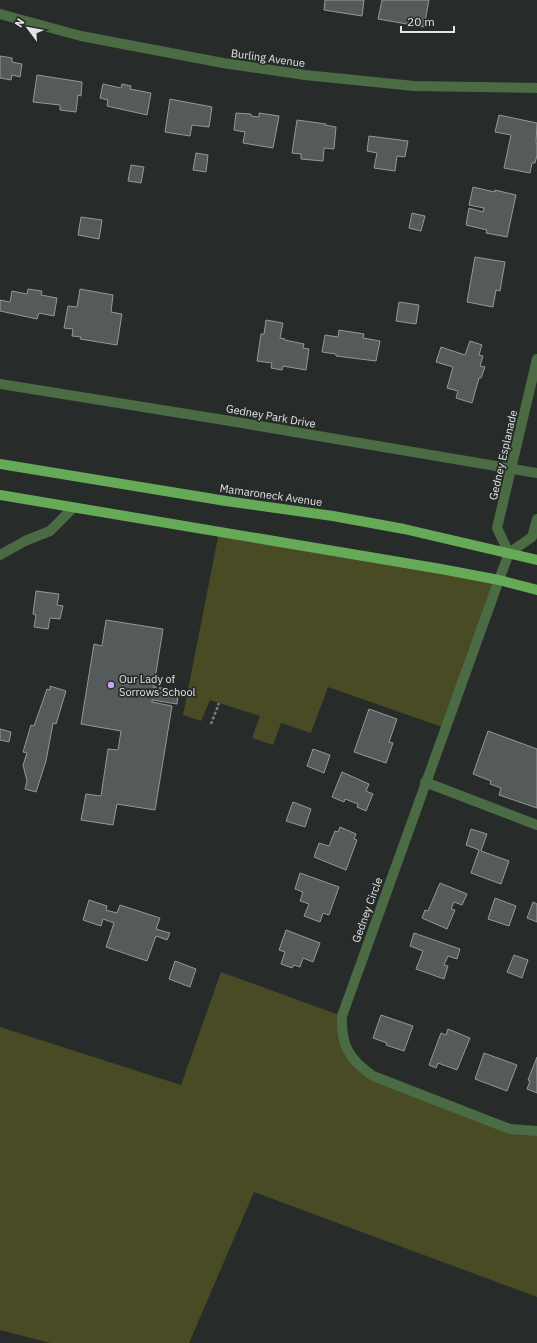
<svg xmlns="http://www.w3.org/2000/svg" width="537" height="1343" font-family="'IBM Plex Sans',sans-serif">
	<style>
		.green { fill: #484b23 }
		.building { fill: #555b5b; stroke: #929999 }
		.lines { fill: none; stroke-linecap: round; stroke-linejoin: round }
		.path { stroke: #787c7a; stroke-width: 2.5; stroke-dasharray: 3 2; stroke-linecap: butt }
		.service { stroke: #4a6b44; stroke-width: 10 }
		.minor { stroke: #4a6b44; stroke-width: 10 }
		.primary { stroke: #66aa58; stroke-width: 10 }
		.poi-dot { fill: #c8a5ee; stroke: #272c2a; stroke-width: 1.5 }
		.labels { text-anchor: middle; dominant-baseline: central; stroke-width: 3.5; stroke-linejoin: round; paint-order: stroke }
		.street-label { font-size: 11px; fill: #e1e5e3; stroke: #272c2a }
		.poi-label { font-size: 11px; fill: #e1e5e3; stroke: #272c2a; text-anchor: start }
	</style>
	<rect width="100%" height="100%" fill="#272c2a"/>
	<g class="green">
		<path d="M219,532L499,580L445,728L328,687L311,733L281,723L273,745L252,738L260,716L210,700L201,721L183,715Z"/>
		<path d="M221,972L342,1016V1028L360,1067L510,1129L537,1131V1297L254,1192L189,1343H50L0,1330V1027L181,1085Z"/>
	</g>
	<g class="building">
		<path d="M325,0H364L362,16L324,10Z"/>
		<path d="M382,0H429L424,27L378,19Z"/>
		<path d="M0,56L12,58V62L22,64L20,77L12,75L11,80L0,78Z"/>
		<path d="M37,75L82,82L81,96L78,95L76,112L60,110V105L33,102Z"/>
		<path d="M103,84L121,88L122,84L131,86L130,89L151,93L147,115L107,106L108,100L100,98Z"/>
		<path d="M170,99L212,107L209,127L192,125L190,136L165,132Z"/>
		<path d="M236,113L251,114V116L259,117V113L279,116L273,148L243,143L245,132L234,130Z"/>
		<path d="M499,115L537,123L536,143H537V155L535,163H532L530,173L504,168L511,135L495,132Z"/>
		<path d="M297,120L326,124L325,125L336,127L334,149L324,148L323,161L301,159V154L292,153Z"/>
		<path d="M369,136L408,141L405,157L397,156L395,171L374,168L377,153L367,151Z"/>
		<path d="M196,153L208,155L206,172L193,170Z"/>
		<path d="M131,165L144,167L141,183L128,181Z"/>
		<path d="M473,187L495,192V190L516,195L507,237L486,233L487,230L466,225L469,208L483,212L484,208L469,205Z"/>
		<path d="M412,213L425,216L421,231L409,228Z"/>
		<path d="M81,217L102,220L99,239L78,235Z"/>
		<path d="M475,257L505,262L500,291L496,290L493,307L467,302Z"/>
		<path d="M28,289L42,291L41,295L57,298L54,316L39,313L37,319L0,311V300L10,302L12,291L27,294Z"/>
		<path d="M80,289L113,295L111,312L122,314L117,345L80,339L81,337L72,336L73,329L64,328L68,306L77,307Z"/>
		<path d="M399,302L419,305L416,324L396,321Z"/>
		<path d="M266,320L283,323L280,338L285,339V340L304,344L303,348L309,349L306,370L283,366L282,370L271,368L272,363L257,361L261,334H264Z"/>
		<path d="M339,330L364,334L363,338L380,341L376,361L336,356V354L322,352L325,335L338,337Z"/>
		<path d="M470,341L482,345L479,355L483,356L480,366L485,367L481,378H479L472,403L456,398L458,391L447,388L453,367L436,362L441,347L465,355Z"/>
		<path d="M36,591L59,594L57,605L63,606L60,619L50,618L48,629L34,627L36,615L33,614Z"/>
		<path d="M106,620L163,629L153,691L178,695L177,704L152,700V702L172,706L155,810L117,804L113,825L81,820L86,794L101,796L108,749L118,750L121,731L81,724L94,644L102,646Z"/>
		<path d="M50,686L66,691L56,724L53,723L46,761L36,792L25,789L27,781L23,765L27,753L23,752L31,725L34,726L47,689L50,690Z"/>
		<path d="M369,709L397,719L389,742L393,743L386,763L354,752Z"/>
		<path d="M0,729L11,732L9,742L0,740Z"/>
		<path d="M488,731L537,749V808L499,795L501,788L490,784L491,781L473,774Z"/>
		<path d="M313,749L330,755L324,773L307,766Z"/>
		<path d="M342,772L369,784L366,791L373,794L366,811L357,807L358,804L345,799L344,802L332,797Z"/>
		<path d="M293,802L311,809L305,827L286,821Z"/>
		<path d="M340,827L356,834L354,839L357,840L346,870L314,857L319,843L329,846L335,831L338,832Z"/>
		<path d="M471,829L487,834L481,851L509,861L501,884L471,873L479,850L466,845Z"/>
		<path d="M300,873L339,887L329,915L323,913L320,922L304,916L309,904L300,901L303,892L295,889Z"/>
		<path d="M440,883L467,894L462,905L454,902L451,909L455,910L447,929L422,918L425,910L428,911Z"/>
		<path d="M495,898L516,906L509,926L488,919Z"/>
		<path d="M89,900L107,906L106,910L117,913L120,905L160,918L156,929L170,933L167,940L156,936L147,961L106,947L114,923L103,919L101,926L83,920Z"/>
		<path d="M533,902L537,904V922L527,918Z"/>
		<path d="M286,930L320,943L313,962L303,958L300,967L294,965L292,968L281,964L285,952L279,950Z"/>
		<path d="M414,933L460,949L457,959L448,956L444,965L448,966L444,979L416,969L423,951L410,946Z"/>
		<path d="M514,955L528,960L522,978L507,972Z"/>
		<path d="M175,961L196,969L190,987L169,979Z"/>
		<path d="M381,1015L413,1026L404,1051L386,1045L387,1043L373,1038Z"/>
		<path d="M448,1029L470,1038L457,1070L438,1063L436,1068L429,1065L441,1033L446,1035Z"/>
		<path d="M484,1053L517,1065L507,1091L475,1079Z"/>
		<path d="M537,1057V1093L527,1089L530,1081L528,1080Z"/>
	</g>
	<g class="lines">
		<g class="path">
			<path d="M154,687L187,694"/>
			<path d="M211,724L219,703"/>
		</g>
		<g class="service">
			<path d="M0,555L25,541L50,531L73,508"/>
			<path d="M425,782L537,825"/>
		</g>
		<g class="minor">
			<path d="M0,14L81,36L223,63L305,75L414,86L537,88"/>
			<path d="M0,384L224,420L537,473"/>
			<path d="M537,519L532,537L509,553L499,580L342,1016C341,1046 349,1059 373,1076L510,1129L537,1131"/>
			<path d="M509,553L497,528L537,359"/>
		</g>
		<g class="primary">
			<path d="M0,464L226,501L333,516L404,529L537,560"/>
			<path d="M0,495L441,569L499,580L537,590"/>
		</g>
	</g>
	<circle class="poi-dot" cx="111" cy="685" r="4"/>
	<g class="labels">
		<g class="street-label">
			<text transform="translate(268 58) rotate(8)">Burling Avenue</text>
			<text transform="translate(271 416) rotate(10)">Gedney Park Drive</text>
			<text transform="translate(503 455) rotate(-77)">Gedney Esplanade</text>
			<text transform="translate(271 495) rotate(8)">Mamaroneck Avenue</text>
			<text transform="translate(367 910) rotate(-70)">Gedney Circle</text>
		</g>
		<g class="poi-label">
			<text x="119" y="679">Our Lady of<tspan x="119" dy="13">Sorrows School</tspan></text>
		</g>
	</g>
	<g transform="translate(28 28) rotate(302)" stroke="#272c2a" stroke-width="3" paint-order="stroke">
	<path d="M0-3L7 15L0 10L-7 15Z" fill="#e1e5e3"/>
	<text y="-6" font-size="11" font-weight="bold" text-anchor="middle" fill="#e1e5e3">N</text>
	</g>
	<path d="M401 26v6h53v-6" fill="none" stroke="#e1e5e3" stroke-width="2"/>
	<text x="407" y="26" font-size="12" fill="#e1e5e3" stroke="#272c2a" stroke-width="3" paint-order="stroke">20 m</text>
</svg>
